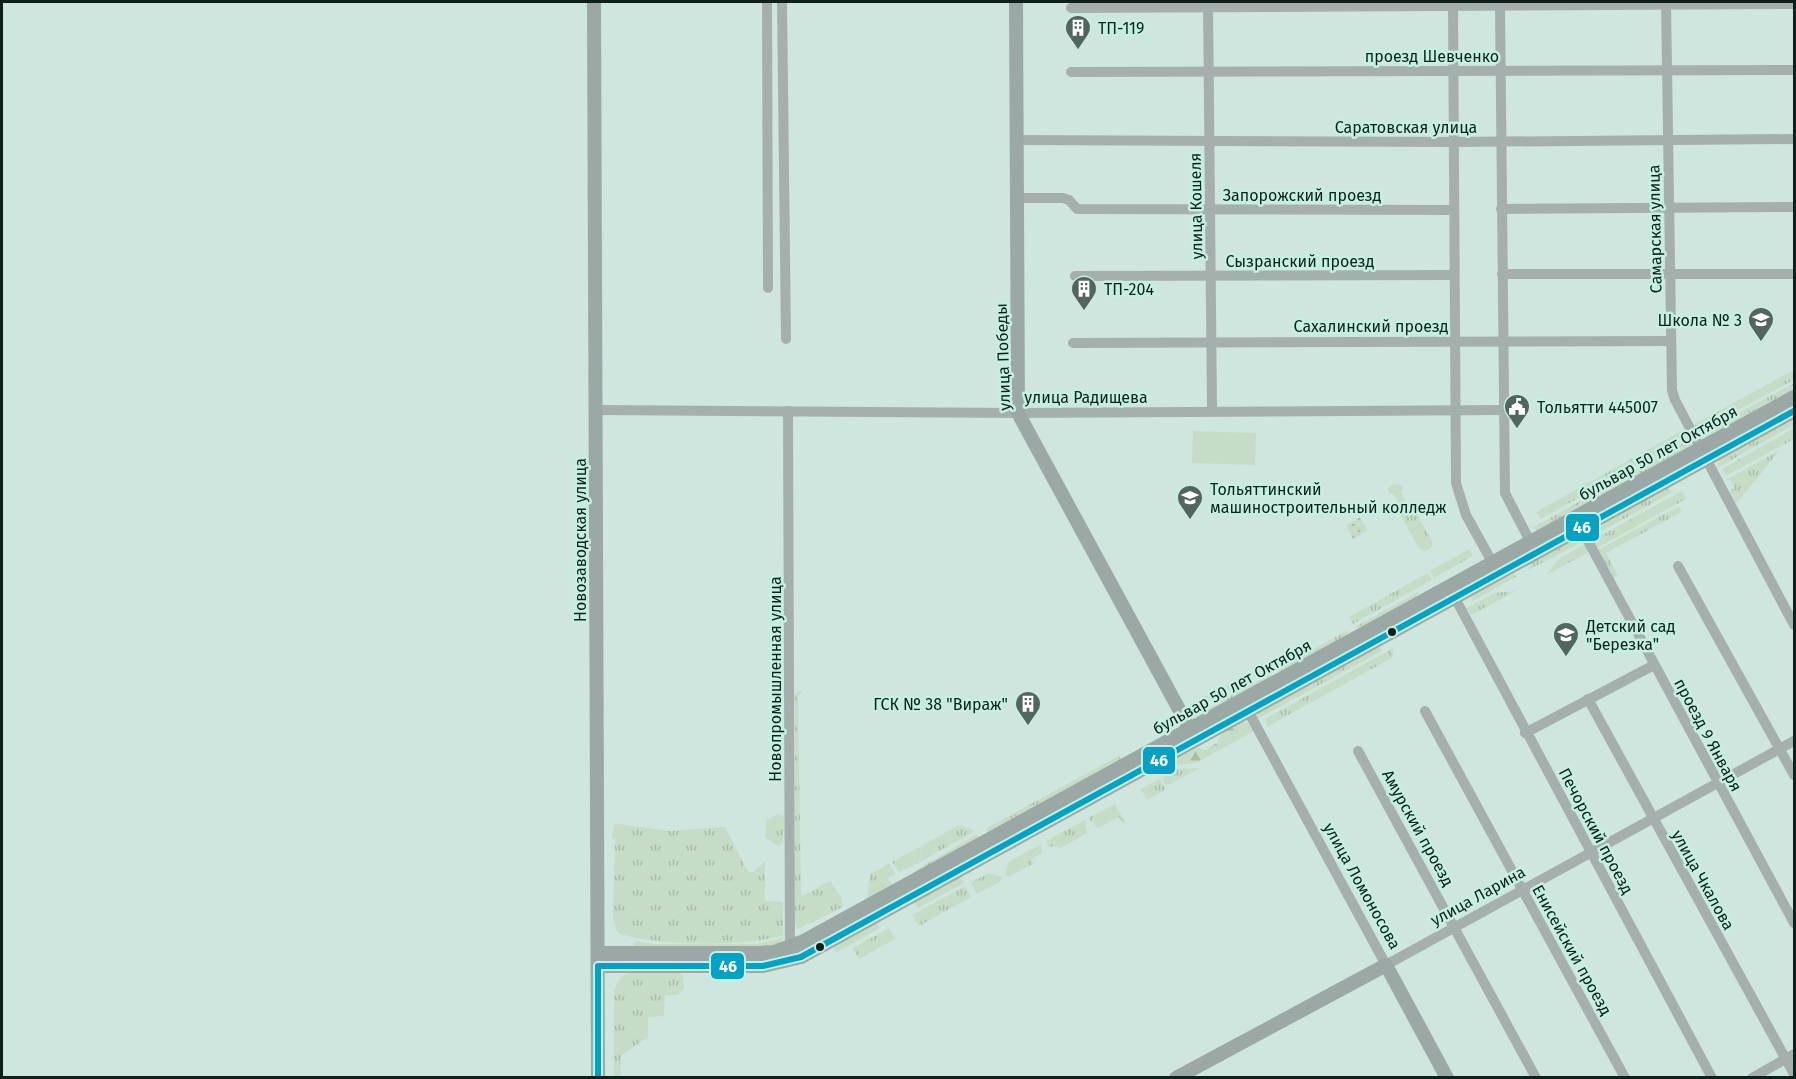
<svg xmlns="http://www.w3.org/2000/svg" width="1796" height="1079" font-family="'Fira Sans',sans-serif">
	<style>
		.grass { fill: url(#grass-tufts) }
		.forest { fill: url(#forest-firs) }
		.park { fill: url(#park-dots) }
		.garden { fill: #c6dcc6 }
		.lines { fill: none; stroke-linecap: round; stroke-linejoin: round }
		.minor { stroke: #a5b0ae; stroke-width: 10 }
		.major { stroke: #9ba8a6; stroke-width: 14 }
		.bus-1-casing { stroke: #c4f0e2; stroke-width: 10 }
		.bus-1 { stroke: #01a2c5; stroke-width: 6 }
		.bus-dot { fill: #0f1f1b; stroke: #c4f0e2; stroke-width: 2 }
		.labels { text-anchor: middle; dominant-baseline: central; stroke-width: 5; stroke-linejoin: round; paint-order: stroke }
		.poi-label { font-size: 16px; fill: #0f1f1b; stroke: #c4f0e2; text-anchor: start }
		.street-label { font-size: 16px; fill: #0f1f1b; stroke: #c4f0e2 }
		.line-badge { stroke: #c4f0e2; stroke-width: 2 }
		.badge-label { font-size: 16px; text-anchor: middle; font-weight: bold; fill: #fff }
	</style>
	<defs>
		<pattern id="grass-tufts" width="24" height="20" patternUnits="userSpaceOnUse" patternTransform="scale(1.5)"><rect width="24" height="20" fill="#c6dcc6"/><path d="M3 7l-1-3M5 7V3M7 7l1-3M15 17l-1-3M17 17v-4M19 17l1-3" fill="none" stroke="#a9bcaa"/></pattern>
		<pattern id="forest-firs" width="22" height="20" patternUnits="userSpaceOnUse" patternTransform="scale(1.5)"><rect width="22" height="20" fill="#c6dcc6"/><path d="M5 1l3.5 6h-7zM16 11l3.5 6h-7z" fill="#a9bcaa"/></pattern>
		<pattern id="park-dots" width="8" height="8" patternUnits="userSpaceOnUse" patternTransform="scale(1.5)"><rect width="8" height="8" fill="#c6dcc6"/><path d="M2 2h.1M6 6h.1" fill="none" stroke="#a9bcaa" stroke-width="1.8" stroke-linecap="round"/></pattern>
	</defs>
	<rect width="100%" height="100%" fill="#cee6de"/>
	<g class="grass">
		<path d="M1794,370V380L1697,432L1693,425Z"/>
		<path d="M1794,383V392L1704,440L1698,435Z"/>
		<path d="M1794,416V425L1717,468L1719,459Z"/>
		<path d="M1794,428V439L1726,476L1722,469Z"/>
		<path d="M1685,429L1689,437L1541,519L1536,512Z"/>
		<path d="M1691,439L1692,446L1541,531L1532,528Z"/>
		<path d="M1780,450L1736,504L1729,491L1734,488L1731,480L1724,481Z"/>
		<path d="M1394,484L1401,485L1403,488L1401,493L1408,506L1413,507L1432,541V547L1426,551L1419,549L1399,512L1402,508L1394,495L1389,493L1388,488Z"/>
		<path d="M1665,486L1673,492L1589,538L1588,530Z"/>
		<path d="M1682,491L1686,499L1595,549L1591,541Z"/>
		<path d="M1679,506L1682,512L1606,553L1618,576L1613,578L1596,551Z"/>
		<path d="M1576,538L1582,542L1529,570L1530,562Z"/>
		<path d="M1585,544L1589,552L1546,575L1560,558Z"/>
		<path d="M1469,549L1473,556L1434,578L1430,571Z"/>
		<path d="M1428,573L1432,580L1353,624L1349,617Z"/>
		<path d="M1511,573L1517,576L1473,601L1469,595Z"/>
		<path d="M1516,591L1471,615L1467,608L1495,593Z"/>
		<path d="M1418,592L1419,594L1405,606L1360,629L1355,627Z"/>
		<path d="M1348,630L1347,635L1281,673L1276,670Z"/>
		<path d="M1380,647L1382,651L1257,719V712L1366,650Z"/>
		<path d="M1393,648L1392,658L1268,726L1265,719Z"/>
		<path d="M1266,663L1269,669L1200,707L1197,701Z"/>
		<path d="M1272,673V678L1203,715L1200,713Z"/>
		<path d="M799,691H802L798,696L801,894L802,896L830,881L842,899L843,907L798,929L795,922V695Z"/>
		<path d="M1119,756L1122,762L990,832L985,829Z"/>
		<path d="M1200,768L1166,786L1162,778L1178,769Z"/>
		<path d="M1160,779L1166,790L1147,800L1141,789Z"/>
		<path d="M1115,804L1125,822L1123,824L1119,817L1098,828L1088,818Z"/>
		<path d="M778,814L784,817L783,843L779,846L765,838L767,820Z"/>
		<path d="M1085,820L1087,833L1059,849L1057,846L1049,847L1046,841Z"/>
		<path d="M619,824L670,831L725,827L748,872H753L765,862V901L783,902V935C750,947 649,947 617,932L613,917L615,839L612,838L614,825Z"/>
		<path d="M959,825L975,831L920,862L923,845Z"/>
		<path d="M977,834L978,839L927,869L913,872Z"/>
		<path d="M1041,844L1042,853L1031,859L1033,864L1010,876L1005,875L1009,862Z"/>
		<path d="M922,846L919,863L899,872L892,862Z"/>
		<path d="M889,864L895,874L888,878L892,885L882,893L867,900L870,874Z"/>
		<path d="M989,873L1002,877L1000,882L977,894L971,882Z"/>
		<path d="M960,876L964,883L918,908L913,899Z"/>
		<path d="M965,886L971,897L919,926L912,915Z"/>
		<path d="M876,920L880,928L836,953L833,947Z"/>
		<path d="M889,928L895,939L859,959L853,948Z"/>
		<path d="M783,938L781,943L762,949L634,946L636,941L653,944H757Z"/>
		<path d="M634,971H679L683,977L684,988L678,995H665L664,1016L648,1017V1039L643,1040L621,1056V1077L614,1078V989L621,977Z"/>
	</g>
	<path class="forest" d="M1238,721L1248,723L1254,731L1196,763L1176,765L1180,753L1198,747L1205,750L1217,743L1223,730Z"/>
	<path class="park" d="M1360,517L1367,531L1353,539L1346,525Z"/>
	<path class="garden" d="M1193,431L1256,433L1255,465L1192,463Z"/>
	<g class="lines">
		<g class="minor">
			<path d="M767,2L768,288"/>
			<path d="M782,2L786,339"/>
			<path d="M1666,2L1672,390L1675,400L1794,625"/>
			<path d="M1208,3L1212,410"/>
			<path d="M1500,5L1505,493L1533,547"/>
			<path d="M1453,6L1456,483L1466,515L1496,569"/>
			<path d="M1071,8L1794,4"/>
			<path d="M1071,72L1794,70"/>
			<path d="M1017,140L1454,142L1794,139"/>
			<path d="M1017,198H1063L1069,200L1077,209L1454,210"/>
			<path d="M1501,209L1794,207"/>
			<path d="M1502,274H1794"/>
			<path d="M1075,276L1453,275"/>
			<path d="M1073,343L1670,341"/>
			<path d="M596,410L1018,413L1504,410"/>
			<path d="M788,411L790,947"/>
			<path d="M1581,528L1794,923"/>
			<path d="M1678,566L1794,775"/>
			<path d="M1455,598L1712,1078"/>
			<path d="M1588,699L1794,1074"/>
			<path d="M1248,711L1386,965L1794,741"/>
			<path d="M1425,711L1625,1078"/>
			<path d="M1525,733L1654,665"/>
			<path d="M1358,751L1536,1078"/>
			<path d="M1752,1078L1794,1054"/>
		</g>
		<g class="major">
			<path d="M594,2L598,1078"/>
			<path d="M1016,2L1018,413L1193,735"/>
			<path d="M598,953H760L774,952L804,941L1794,397"/>
			<path d="M598,966H763L801,957L1794,411"/>
			<path d="M1176,1078L1386,965L1447,1078"/>
		</g>
		<defs>
			<path id="bus-1" d="M598,1078V966H763L801,957L1794,411"/>
		</defs>
		<use href="#bus-1" class="bus-1-casing"/>
		<use href="#bus-1" class="bus-1"/>
	</g>
	<defs>
		<symbol id="building-pin" viewBox="-11 -11 22 30"><path d="M0 17L-7.5 6A9.5 9.5 0 1 1 7.5 6Z" fill="#52655f" stroke="#c4f0e2"/><path d="M-4-6H4V6H1V3H-1V6H-4ZM-2.5-4.3h1.7v1.8h-1.7ZM.8-4.3h1.7v1.8H.8ZM-2.5-1h1.7V.8h-1.7ZM.8-1h1.7V.8H.8Z" fill="#fff"/></symbol>
		<symbol id="school-pin" viewBox="-11 -11 22 30"><path d="M0 17L-7.5 6A9.5 9.5 0 1 1 7.5 6Z" fill="#52655f" stroke="#c4f0e2"/><path d="M0-5L7-2L0 1L-7-2ZM-4 1L0 2.5L4 1V4Q0 6-4 4Z" fill="#fff"/></symbol>
		<symbol id="civic-pin" viewBox="-11 -11 22 30"><path d="M0 17L-7.5 6A9.5 9.5 0 1 1 7.5 6Z" fill="#52655f" stroke="#c4f0e2"/><path d="M-.6-6.5H3V-4.5H.6V-3L4-1V1h2V6H-6V1h2V-1L-.6-3ZM-1.2 2.5V6h2.4V2.5Z" fill="#fff"/></symbol>
		<symbol id="university-pin" viewBox="-11 -11 22 30"><path d="M0 17L-7.5 6A9.5 9.5 0 1 1 7.5 6Z" fill="#52655f" stroke="#c4f0e2"/><path d="M0-5L7-2L0 1L-7-2ZM-4 1L0 2.5L4 1V4Q0 6-4 4Z" fill="#fff"/></symbol>
	</defs>
	<g fill-rule="evenodd">
		<use href="#building-pin" x="1063" y="13" width="30" height="40"/>
		<use href="#building-pin" x="1069" y="274" width="30" height="40"/>
		<use href="#school-pin" x="1746" y="305" width="30" height="40"/>
		<use href="#civic-pin" x="1502" y="392" width="30" height="40"/>
		<use href="#university-pin" x="1175" y="483" width="30" height="40"/>
		<use href="#school-pin" x="1551" y="620" width="30" height="40"/>
		<use href="#building-pin" x="1013" y="689" width="30" height="40"/>
	</g>
	<g class="bus-dot">
		<circle cx="1392" cy="632" r="5"/>
		<circle cx="820" cy="947" r="5"/>
	</g>
	<g class="labels">
		<g class="poi-label">
			<text x="1098" y="28">ТП-119</text>
			<text x="1104" y="289">ТП-204</text>
			<text x="1742" y="320" text-anchor="end">Школа № 3</text>
			<text x="1537" y="407">Тольятти 445007</text>
			<text x="1210" y="489">Тольяттинский<tspan x="1210" dy="18">машиностроительный колледж</tspan></text>
			<text x="1586" y="626">Детский сад<tspan x="1586" dy="18">"Березка"</tspan></text>
			<text x="1008" y="704" text-anchor="end">ГСК № 38 "Вираж"</text>
		</g>
		<g class="street-label">
			<text x="1432" y="56">проезд Шевченко</text>
			<text x="1406" y="127">Саратовская улица</text>
			<text x="1302" y="195">Запорожский проезд</text>
			<text transform="translate(1196 206) rotate(-91)">улица Кошеля</text>
			<text transform="translate(1655 229) rotate(-91)">Самарская улица</text>
			<text x="1300" y="261">Сызранский проезд</text>
			<text x="1371" y="326">Сахалинский проезд</text>
			<text transform="translate(1003 357) rotate(-92)">улица Победы</text>
			<text x="1086" y="397">улица Радищева</text>
			<text transform="translate(1658 453) rotate(-29)">бульвар 50 лет Октября</text>
			<text transform="translate(580 540) rotate(-90)">Новозаводская улица</text>
			<text transform="translate(775 679) rotate(-90)">Новопромышленная улица</text>
			<text transform="translate(1232 687) rotate(-29)">бульвар 50 лет Октября</text>
			<text transform="translate(1708 735) rotate(62)">проезд 9 Января</text>
			<text transform="translate(1418 828) rotate(61)">Амурский проезд</text>
			<text transform="translate(1596 831) rotate(62)">Печорский проезд</text>
			<text transform="translate(1703 880) rotate(61)">улица Чкалова</text>
			<text transform="translate(1362 886) rotate(61)">улица Ломоносова</text>
			<text transform="translate(1478 896) rotate(-29)">улица Ларина</text>
			<text transform="translate(1572 950) rotate(61)">Енисейский проезд</text>
		</g>
	</g>
	<g class="line-badge">
		<rect x="1565" y="513" width="35" height="29" rx="6" fill="#01a2c5"/>
		<rect x="1142" y="746" width="34" height="29" rx="6" fill="#01a2c5"/>
		<rect x="710" y="952" width="35" height="28" rx="6" fill="#01a2c5"/>
	</g>
	<g class="badge-label">
		<text x="1582" y="533">46</text>
		<text x="1159" y="766">46</text>
		<text x="728" y="972">46</text>
	</g>
	<rect width="1796" height="1079" fill="none" stroke="#0f1f1b" stroke-width="6"/>
</svg>
